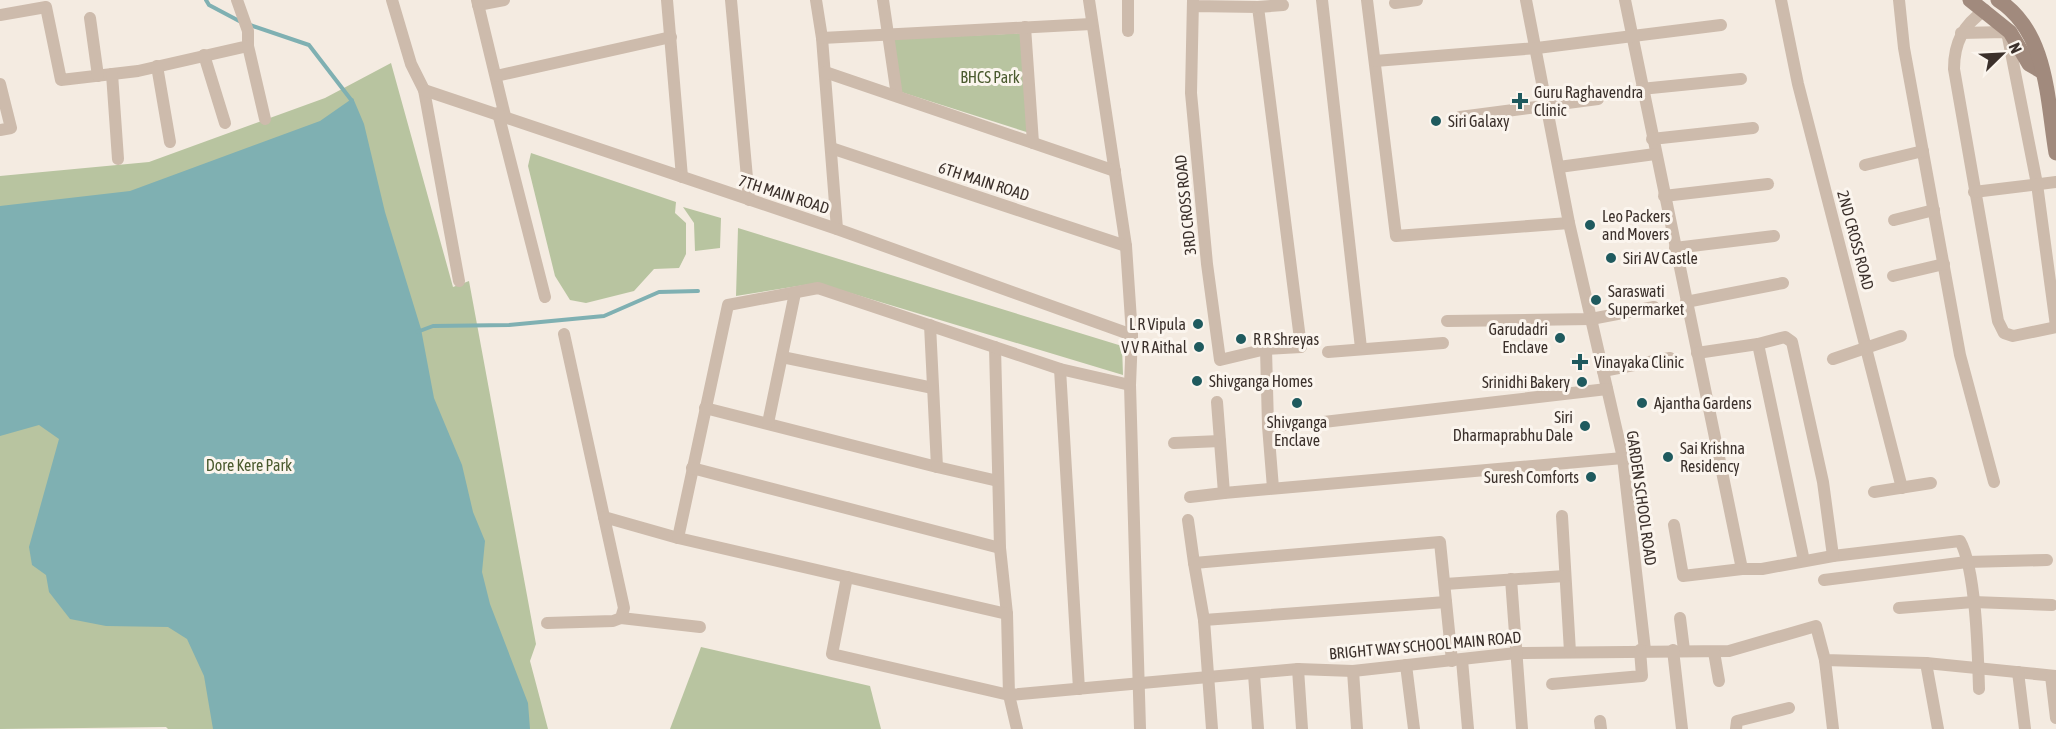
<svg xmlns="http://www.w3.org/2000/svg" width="2056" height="729" font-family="'Asap Condensed',sans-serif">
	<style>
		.green { fill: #b8c4a0 }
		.water { fill: #7fb0b2 }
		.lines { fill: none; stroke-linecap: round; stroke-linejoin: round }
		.stream { stroke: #7fb0b2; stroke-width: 4 }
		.street { stroke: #cdbbac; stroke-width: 12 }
		.secondary { stroke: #a18a7d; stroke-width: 15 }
		.poi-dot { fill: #1f5a5e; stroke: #fbf5ee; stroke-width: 2 }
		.labels { text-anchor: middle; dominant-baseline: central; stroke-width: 6; stroke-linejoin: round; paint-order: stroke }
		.park-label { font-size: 16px; fill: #4a5a2e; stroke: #fbf5ee }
		.poi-label { font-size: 16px; fill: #3b302b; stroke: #fbf5ee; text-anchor: start }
		.street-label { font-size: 16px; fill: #3b302b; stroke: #fbf5ee }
	</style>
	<rect width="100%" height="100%" fill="#f4ebe1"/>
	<g class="green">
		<path d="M1028,33L1036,135L901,92L893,39Z"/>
		<path d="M391,63L453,287L469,281L536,644L530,661L548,729H168L166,727L0,729V176L149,162L325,98Z"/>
		<path d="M531,153L676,202L675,213L686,223V254L679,268L654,269L634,291L586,303L570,300L555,276L528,166Z"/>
		<path d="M683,207L721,218L720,248L695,251L694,223Z"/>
		<path d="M738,228L1122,346L1123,375L817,283L736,296Z"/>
		<path d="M701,647L870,686L881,729H670Z"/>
	</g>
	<path class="water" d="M353,98L364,124L385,212L421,329L434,398L462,465L473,512L485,541L482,572L490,604L528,703L530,729H213L204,676L187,639L168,627L106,626L70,619L49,592L46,575L32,565L29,547L59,439L39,425L0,436V206L130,191L320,121Z"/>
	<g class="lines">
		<g class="stream">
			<path d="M206,0L209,5L243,23"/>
			<path d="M250,25L309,45L352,101"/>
			<path d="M417,332L433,326L509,325L604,316L659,292L698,291"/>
		</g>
		<g class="street">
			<path d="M392,0L411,64L424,90L459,281"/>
			<path d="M477,0L505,116"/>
			<path d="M667,0L682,177"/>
			<path d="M731,0L749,200"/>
			<path d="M816,0L822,38L837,229"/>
			<path d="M883,0L897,96"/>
			<path d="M1089,0L1126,246L1132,335L1130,385L1140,729"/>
			<path d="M1128,0V31"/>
			<path d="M1193,0L1191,93L1207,264L1220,360L1266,349L1301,347L1258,7L1193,6"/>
			<path d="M1322,0L1361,348"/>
			<path d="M1367,0L1396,236L1569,223"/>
			<path d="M1526,0L1569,223L1623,458L1645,650"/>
			<path d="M1625,0L1742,569H1762L1833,556L1960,541C1976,569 1978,654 1979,689"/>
			<path d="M1781,0L1798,84L1902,488"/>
			<path d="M1899,0L1904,48L1960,355L1994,482"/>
			<path d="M1395,3L1417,0"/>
			<path d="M478,5L504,0"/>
			<path d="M1258,7L1283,5"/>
			<path d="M1985,10C1963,25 1954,43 1954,69L1998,321L2004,333L2013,336L2056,327"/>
			<path d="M0,15L46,7L61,80L138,71L248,46V31L237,0"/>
			<path d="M90,18L98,76"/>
			<path d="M1025,27L1033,143"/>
			<path d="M1961,33L2005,32L2008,37L2037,184L2056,326"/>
			<path d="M822,38L1091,24"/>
			<path d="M248,46L265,119"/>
			<path d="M204,55L225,123"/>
			<path d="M1375,61L1537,48L1721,25"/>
			<path d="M157,66L170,142"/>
			<path d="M825,72L1115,171"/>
			<path d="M112,74L118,159"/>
			<path d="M496,76L671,37"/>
			<path d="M0,84L11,128L0,130"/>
			<path d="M1641,89L1741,79"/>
			<path d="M424,90L837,229L1132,335"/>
			<path d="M498,113L545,297"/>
			<path d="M1460,117L1598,99"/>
			<path d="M1652,139L1753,128"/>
			<path d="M831,148L1126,246"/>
			<path d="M1865,165L1923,151"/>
			<path d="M1559,167L1655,154"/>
			<path d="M1974,192L2056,182"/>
			<path d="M1664,196L1768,184"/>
			<path d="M1894,220L1934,210"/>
			<path d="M1675,248L1774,236"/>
			<path d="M1893,276L1944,264"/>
			<path d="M1686,302L1783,283"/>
			<path d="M1447,321L1591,319L1654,307"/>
			<path d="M564,334L604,517L678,538"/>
			<path d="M1758,344L1804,561"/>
			<path d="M995,347L1000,548L1007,614"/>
			<path d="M1266,349L1268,426L1315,423L1607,389"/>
			<path d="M1328,352L1443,343"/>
			<path d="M1697,353L1758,344L1785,337L1792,342L1823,482L1833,556"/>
			<path d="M782,357L933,388"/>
			<path d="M1833,359L1901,336"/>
			<path d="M1060,369L1079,689"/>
			<path d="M1603,371L1670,358"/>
			<path d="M1130,385L1060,369L818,288L728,305L678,538L1007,614L1009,695L1298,669L1353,671L1516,653L1729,651L1816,626L1825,660L1926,663L2056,676"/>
			<path d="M1217,402L1224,493L1623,458"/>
			<path d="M705,408L937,467L930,325"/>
			<path d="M768,423L795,293"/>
			<path d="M1268,426L1273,488"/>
			<path d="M1174,443L1220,441"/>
			<path d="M937,467L998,481"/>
			<path d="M692,468L1000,548"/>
			<path d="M1874,492L1931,483"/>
			<path d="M1190,497L1224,493"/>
			<path d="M1562,516L1570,652"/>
			<path d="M1188,520L1194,563"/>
			<path d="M1674,525L1683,576L1742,569"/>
			<path d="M847,577L832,654L1009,695L1017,729"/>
			<path d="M1511,579L1522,729"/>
			<path d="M1824,580L1967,562L2047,560"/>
			<path d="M1445,584L1565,576"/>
			<path d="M1899,608L1973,602L2052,605"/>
			<path d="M621,618L700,627"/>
			<path d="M1680,618L1684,650"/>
			<path d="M1204,620L1446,602"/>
			<path d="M547,623L613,621L621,618L624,608L604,517"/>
			<path d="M1673,650L1682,729"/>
			<path d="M1714,652L1719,681"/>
			<path d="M1462,660L1468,729"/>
			<path d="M1825,660L1833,729"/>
			<path d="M1926,663L1938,729"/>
			<path d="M1406,665L1414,729"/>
			<path d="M1298,669L1302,729"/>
			<path d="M1353,671L1357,729"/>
			<path d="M2018,672L2025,729"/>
			<path d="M1254,674L1258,729"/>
			<path d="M2051,676L2056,718"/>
			<path d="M1552,684L1642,676L1640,650"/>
			<path d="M1600,721L1601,729"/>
			<path d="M1212,729L1204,620L1194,563L1440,542L1452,661"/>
			<path d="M1736,729L1737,721L1789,708"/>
		</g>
		<g class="secondary">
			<path d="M1970,0L2010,32L2029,64L2041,71"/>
			<path d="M1998,0C2048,32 2047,100 2056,153"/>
		</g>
	</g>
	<g class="poi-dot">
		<path d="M1517 92h6v6h6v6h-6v6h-6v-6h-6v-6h6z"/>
		<circle cx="1436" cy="121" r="6"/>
		<circle cx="1590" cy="225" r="6"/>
		<circle cx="1611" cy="258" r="6"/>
		<circle cx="1596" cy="300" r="6"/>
		<circle cx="1198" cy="324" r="6"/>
		<circle cx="1560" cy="338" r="6"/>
		<circle cx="1241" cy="339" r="6"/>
		<circle cx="1199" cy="347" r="6"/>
		<path d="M1577 353h6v6h6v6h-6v6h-6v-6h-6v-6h6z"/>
		<circle cx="1197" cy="381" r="6"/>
		<circle cx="1582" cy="382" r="6"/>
		<circle cx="1297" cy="403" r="6"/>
		<circle cx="1642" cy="403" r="6"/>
		<circle cx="1585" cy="426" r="6"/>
		<circle cx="1668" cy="457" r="6"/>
		<circle cx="1591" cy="477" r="6"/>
	</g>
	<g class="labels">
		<g class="park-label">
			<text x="990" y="77">BHCS Park</text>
			<text x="249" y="465">Dore Kere Park</text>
		</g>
		<g class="poi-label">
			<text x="1534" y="92">Guru Raghavendra<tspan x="1534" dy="18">Clinic</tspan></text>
			<text x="1448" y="121">Siri Galaxy</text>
			<text x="1602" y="216">Leo Packers<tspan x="1602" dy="18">and Movers</tspan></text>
			<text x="1623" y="258">Siri AV Castle</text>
			<text x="1608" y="291">Saraswati<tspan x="1608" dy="18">Supermarket</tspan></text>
			<text x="1186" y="324" text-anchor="end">L R Vipula</text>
			<text x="1548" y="329" text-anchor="end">Garudadri<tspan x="1548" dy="18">Enclave</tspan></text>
			<text x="1253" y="339">R R Shreyas</text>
			<text x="1187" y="347" text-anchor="end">V V R Aithal</text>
			<text x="1594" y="362">Vinayaka Clinic</text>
			<text x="1209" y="381">Shivganga Homes</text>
			<text x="1570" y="382" text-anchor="end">Srinidhi Bakery</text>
			<text x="1654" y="403">Ajantha Gardens</text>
			<text x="1573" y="417" text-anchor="end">Siri<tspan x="1573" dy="18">Dharmaprabhu Dale</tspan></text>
			<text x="1297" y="422" text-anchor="middle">Shivganga<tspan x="1297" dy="18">Enclave</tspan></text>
			<text x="1680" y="448">Sai Krishna<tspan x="1680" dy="18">Residency</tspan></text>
			<text x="1579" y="477" text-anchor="end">Suresh Comforts</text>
		</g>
		<g class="street-label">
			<text transform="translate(984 181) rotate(18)">6TH MAIN ROAD</text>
			<text transform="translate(784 194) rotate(18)">7TH MAIN ROAD</text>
			<text transform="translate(1185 205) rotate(-96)">3RD CROSS ROAD</text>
			<text transform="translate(1856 240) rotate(75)">2ND CROSS ROAD</text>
			<text transform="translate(1642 498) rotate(82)">GARDEN SCHOOL ROAD</text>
			<text transform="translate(1425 645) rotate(-5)">BRIGHT WAY SCHOOL MAIN ROAD</text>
		</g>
	</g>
	<g transform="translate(2002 54) rotate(66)" stroke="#fbf5ee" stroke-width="4.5" paint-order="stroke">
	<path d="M0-4.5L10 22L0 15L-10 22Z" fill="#3b302b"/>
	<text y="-9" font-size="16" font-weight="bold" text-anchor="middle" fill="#3b302b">N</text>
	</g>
</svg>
